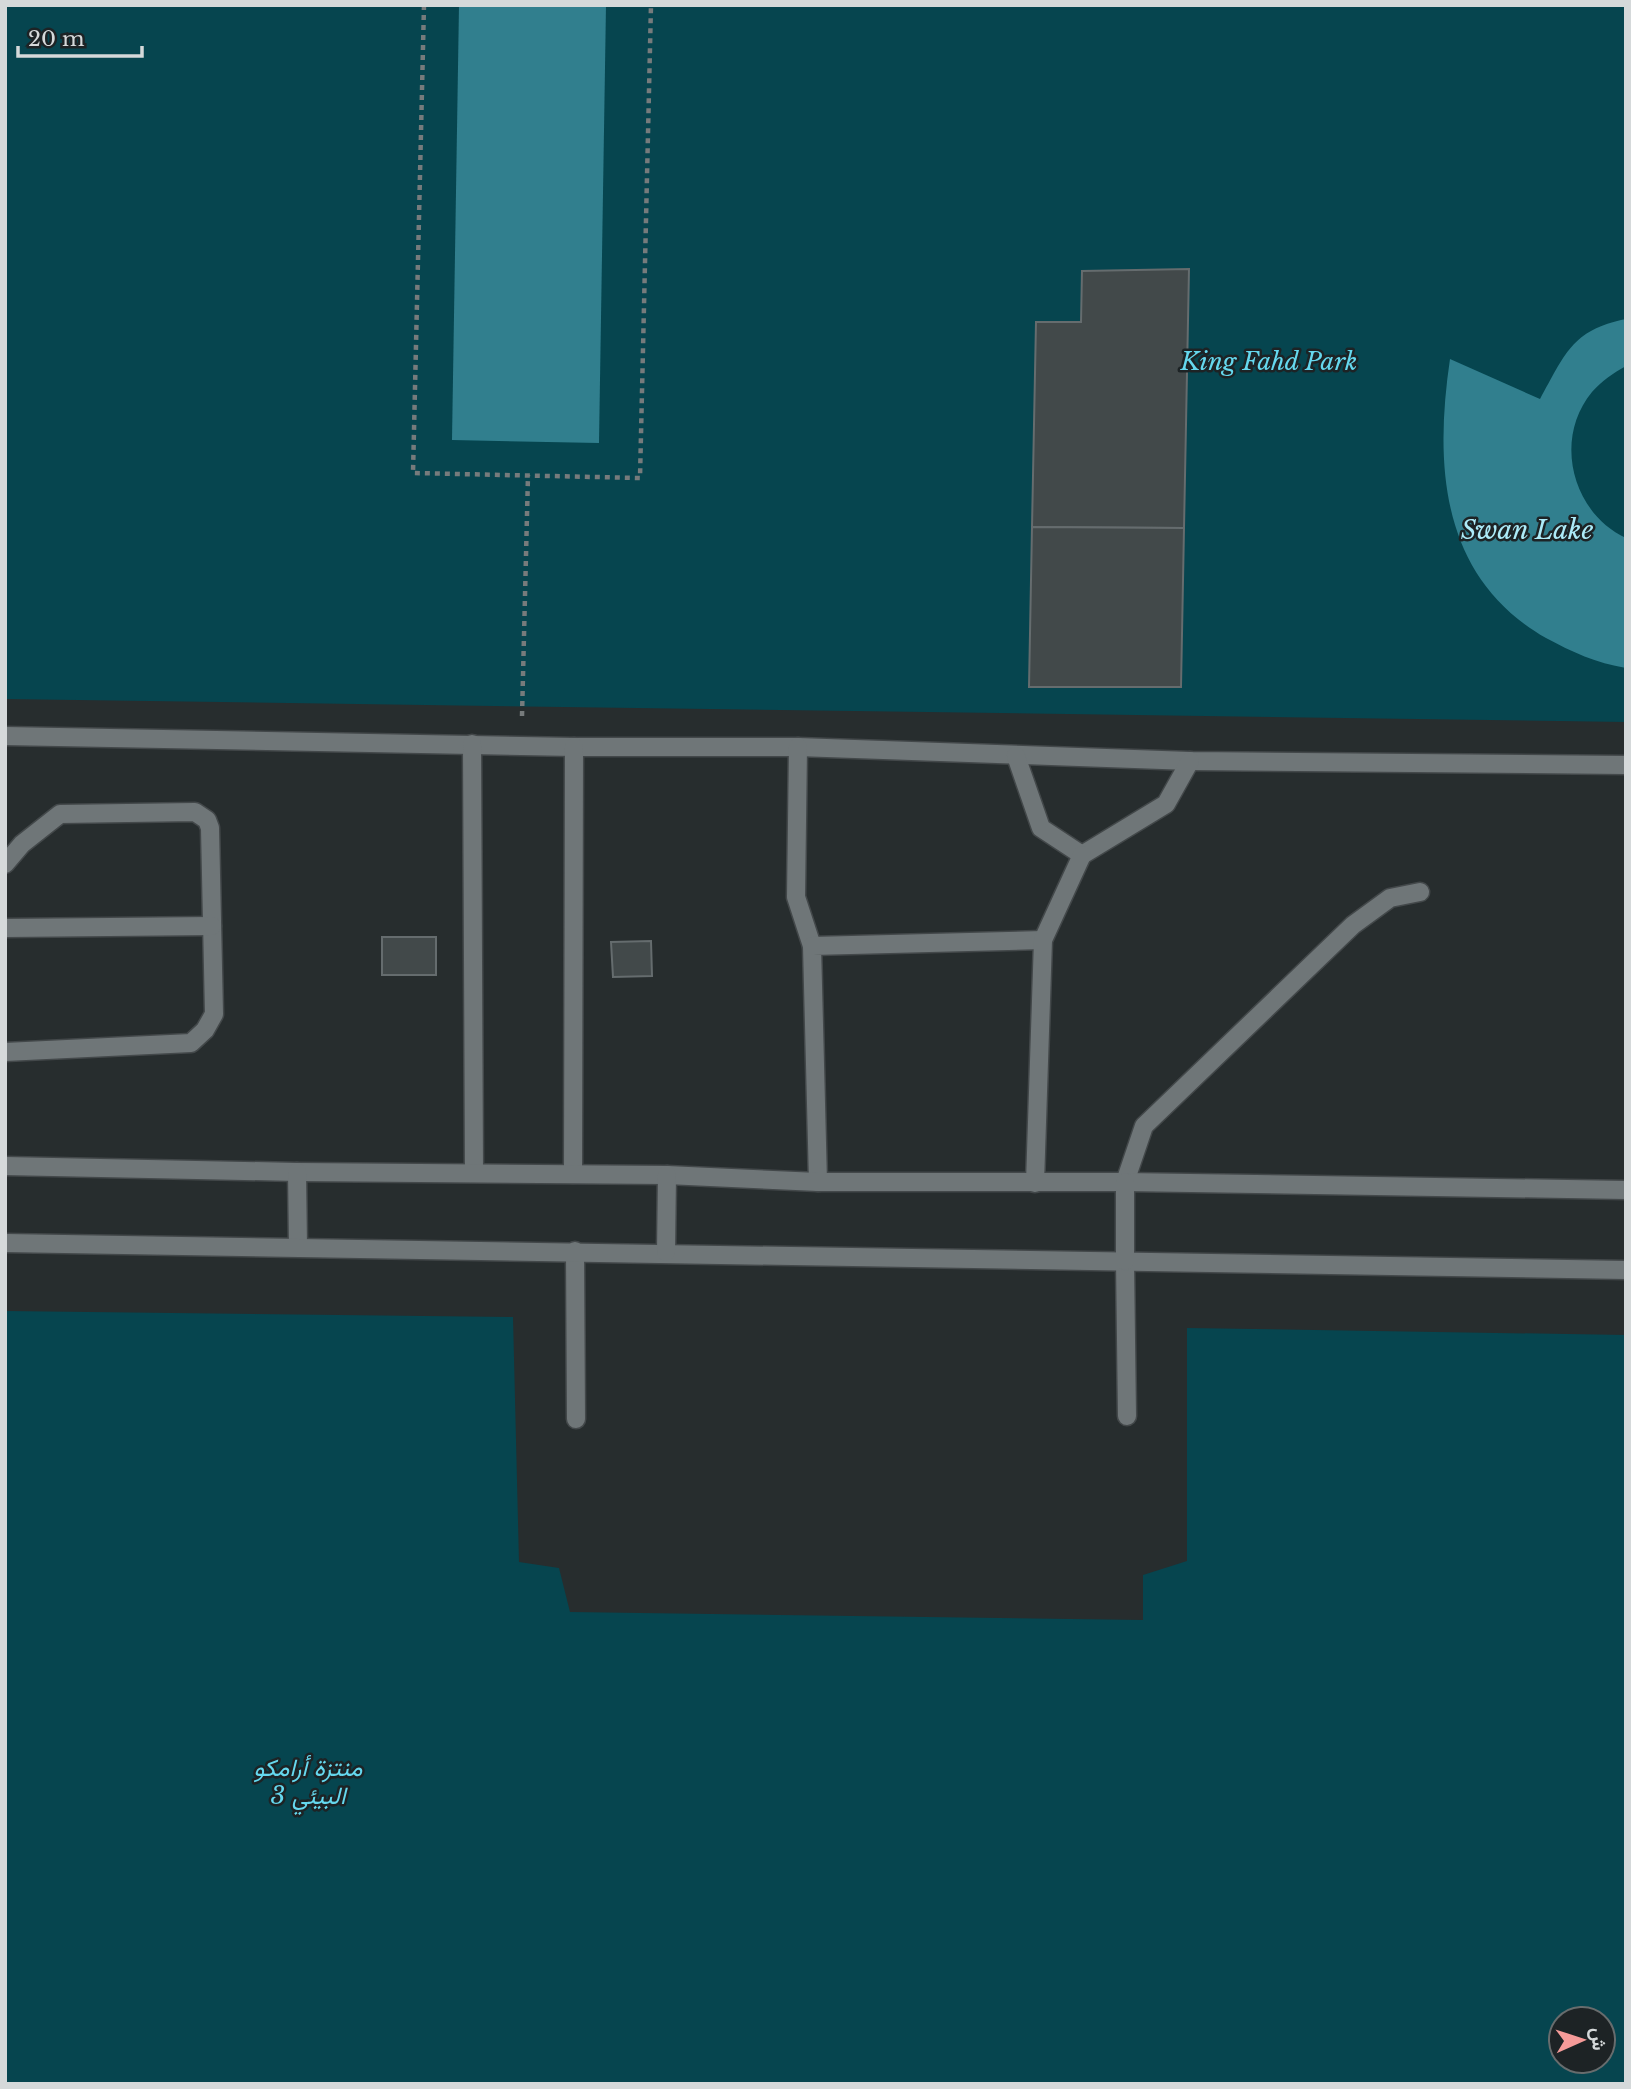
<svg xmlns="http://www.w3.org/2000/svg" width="1631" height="2089" font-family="'Libre Baskerville',Vazirmatn,serif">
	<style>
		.green { fill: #06454f; fill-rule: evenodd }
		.water { fill: #317f8e }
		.building { fill: #42494a; stroke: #656c6e; stroke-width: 2 }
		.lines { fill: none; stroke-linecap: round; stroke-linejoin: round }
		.service-casing { stroke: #43484a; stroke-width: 21 }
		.minor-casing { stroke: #43484a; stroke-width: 21 }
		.tertiary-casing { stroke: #43484a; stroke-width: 21 }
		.path { stroke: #767b7c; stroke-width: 4.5; stroke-dasharray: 5 5; stroke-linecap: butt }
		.service { stroke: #6f7678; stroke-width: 18 }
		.minor { stroke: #6f7678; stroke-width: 18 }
		.tertiary { stroke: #6f7678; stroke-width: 18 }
		.labels { text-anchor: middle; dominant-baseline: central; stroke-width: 5; stroke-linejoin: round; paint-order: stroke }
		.park-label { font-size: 24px; font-style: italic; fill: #65d8ee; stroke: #1d2325 }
		.water-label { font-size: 26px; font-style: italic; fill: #adebf8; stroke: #1d2325 }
	</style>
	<rect width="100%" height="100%" fill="#272d2e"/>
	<g class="green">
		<path d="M5,5H1626V722L5,699Z"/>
		<path d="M5,1311L513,1317L519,1562L559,1568L570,1612L1143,1620V1575L1187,1561V1328L1626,1335V2084H5ZM1561,2019H1603V2061H1561Z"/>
	</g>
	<g class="water">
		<path d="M459,5H606L599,443L452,440Z"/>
		<path d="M1626,319V366C1613,373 1602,381 1592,392C1553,439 1572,513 1626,538V668C1596,663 1572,652 1546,638C1441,578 1434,467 1450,359L1540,399C1565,355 1571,330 1626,319Z"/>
	</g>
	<g class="building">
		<path d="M1189,269L1184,528L1032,527L1036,322H1081L1082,271Z"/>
		<path d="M1032,527L1184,528L1181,687H1029Z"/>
		<rect x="382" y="937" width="54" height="38"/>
		<path d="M651,941L652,976L613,977L611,942Z"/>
	</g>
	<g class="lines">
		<defs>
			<g id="service">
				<path d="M5,736L574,747H798L1190,761L1626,765"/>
				<path d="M472,744L474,1172"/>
				<path d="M798,747L796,897L812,946"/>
				<path d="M1016,756L1041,828L1082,855L1166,804L1190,761"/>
				<path d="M5,864L22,844L60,814L195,812L207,820L210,828L214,1014L205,1030L191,1043L5,1052"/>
				<path d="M5,928L212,926"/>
				<path d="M573,1174L574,747"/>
				<path d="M1125,1182L1144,1126L1353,925L1390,898L1420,892"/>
				<path d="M575,1251L576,1419"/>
				<path d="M1125,1261L1127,1416"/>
			</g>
			<g id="minor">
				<path d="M818,1182L812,946L1043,940"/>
				<path d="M1035,1183L1043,940L1082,855"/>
			</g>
			<g id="tertiary">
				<path d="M5,1166L297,1172L667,1175L818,1182H1125L1626,1190"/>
				<path d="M297,1172L298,1247"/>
				<path d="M5,1243L1626,1270"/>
				<path d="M666,1252L667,1175"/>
				<path d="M1125,1261V1182"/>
			</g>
		</defs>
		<use href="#service" class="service-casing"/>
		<use href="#minor" class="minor-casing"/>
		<use href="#tertiary" class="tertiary-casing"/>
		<g class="path">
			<path d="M424,5L413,473L640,478L651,5"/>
			<path d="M522,716L528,475"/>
		</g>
		<use href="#service" class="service"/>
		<use href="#minor" class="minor"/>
		<use href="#tertiary" class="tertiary"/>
	</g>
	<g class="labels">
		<g class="park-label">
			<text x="1269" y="361">King Fahd Park</text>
			<text x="308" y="1767">منتزة أرامكو<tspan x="308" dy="28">البيئي 3</tspan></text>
		</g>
		<g class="water-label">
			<text x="1527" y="530">Swan Lake</text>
		</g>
	</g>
	<rect width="1631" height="2089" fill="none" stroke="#d5d9da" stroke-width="14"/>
	<g transform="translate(1582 2040) rotate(87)"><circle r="33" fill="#1d2325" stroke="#676c6d" stroke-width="2"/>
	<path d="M0-5L12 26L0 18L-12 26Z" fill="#f59b99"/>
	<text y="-10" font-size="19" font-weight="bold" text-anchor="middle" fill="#d5d9da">ش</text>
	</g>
	<path d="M18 46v10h124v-10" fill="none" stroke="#d5d9da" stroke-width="3.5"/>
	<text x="28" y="46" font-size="21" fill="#d5d9da" stroke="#1d2325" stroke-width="5" paint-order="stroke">20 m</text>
</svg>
